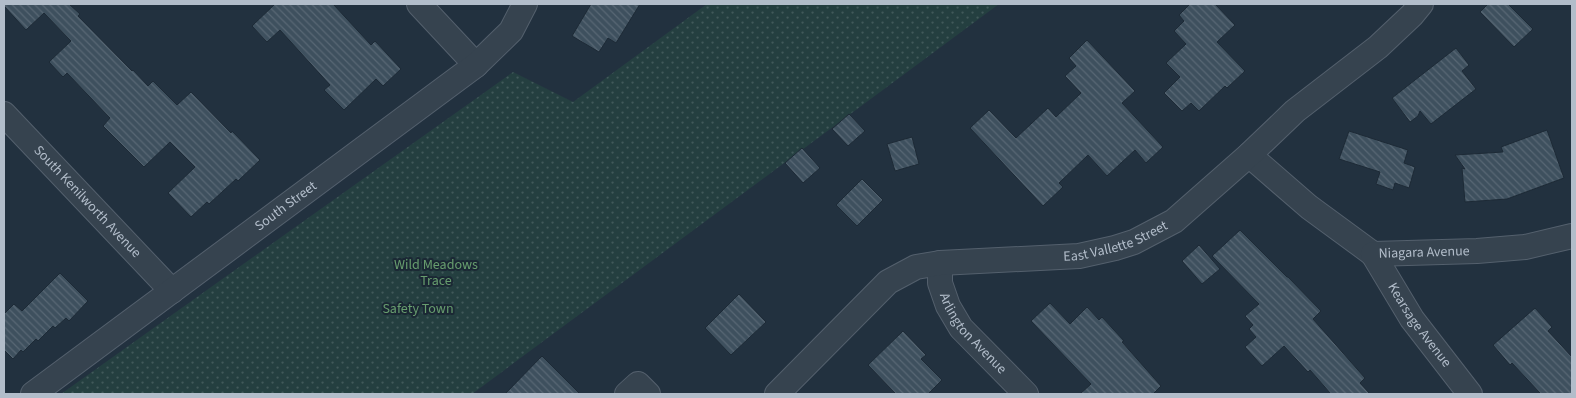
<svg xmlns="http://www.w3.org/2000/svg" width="1576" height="398" font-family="'Source Sans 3',sans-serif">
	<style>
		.green { fill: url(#green-dots) }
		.building { fill: url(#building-back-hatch); stroke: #1d2a36 }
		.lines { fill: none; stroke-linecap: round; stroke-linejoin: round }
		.minor-casing { stroke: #54606d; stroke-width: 26 }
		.minor { stroke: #36434f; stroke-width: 24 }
		.labels { text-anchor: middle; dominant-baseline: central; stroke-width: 4; stroke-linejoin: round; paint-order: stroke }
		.street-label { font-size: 14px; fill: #b2bdca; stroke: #1b2834 }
		.park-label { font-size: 14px; fill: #679d6e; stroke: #1b2834 }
	</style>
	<defs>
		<pattern id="green-dots" width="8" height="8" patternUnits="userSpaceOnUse" patternTransform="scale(1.25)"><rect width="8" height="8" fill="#243f40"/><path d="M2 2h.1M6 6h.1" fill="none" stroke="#41595a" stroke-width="1.8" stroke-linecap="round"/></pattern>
		<pattern id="building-back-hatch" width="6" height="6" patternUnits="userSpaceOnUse" patternTransform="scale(1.25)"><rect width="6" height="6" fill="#3e505e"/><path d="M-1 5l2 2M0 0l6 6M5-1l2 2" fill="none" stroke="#586774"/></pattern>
	</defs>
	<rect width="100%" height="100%" fill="#22313f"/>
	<path class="green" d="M707,4H999L472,394H61L513,72L573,102Z"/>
	<g class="building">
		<path d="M4,4H69L80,14L78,16L132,71L133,70L148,86L153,81L177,105L191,92L231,133L232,131L260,160L238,181L236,179L209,204L207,202L191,217L168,193L195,167L170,142L144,167L103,126L110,118L67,73L63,77L49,62L71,41L44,13L26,30L4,6Z"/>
		<path d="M275,4H333L371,45L375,41L401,69L383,86L376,79L344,110L324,90L330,85L280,30L267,42L252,26Z"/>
		<path d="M591,4H640L616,43L608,38L599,52L572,36Z"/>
		<path d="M1190,4H1215L1235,25L1217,42L1245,71L1227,88L1225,86L1199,111L1191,103L1182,111L1164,93L1180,77L1166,63L1186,44L1174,31L1184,21L1179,15Z"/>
		<path d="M1488,4H1508L1533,29L1514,47L1480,12Z"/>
		<path d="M1087,40L1135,91L1122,103L1163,147L1146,163L1135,150L1107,176L1088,155L1059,183L1063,187L1043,206L970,128L989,110L1016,138L1048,108L1056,117L1081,93L1065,76L1076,66L1069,58Z"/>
		<path d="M1456,48L1469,65L1462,71L1476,89L1431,124L1420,111L1418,116L1410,122L1392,98Z"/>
		<path d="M849,114L865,131L848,146L832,129Z"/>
		<path d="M1547,130L1564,178L1507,199L1465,202L1462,168L1465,169L1455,155L1503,152L1501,147Z"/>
		<path d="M1349,131L1408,150L1404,163L1415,167L1409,188L1395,183L1393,190L1376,184L1380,172L1339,159Z"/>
		<path d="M912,137L919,164L895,171L887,144Z"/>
		<path d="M802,148L820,168L803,183L785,163Z"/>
		<path d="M862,179L883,200L857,226L836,205Z"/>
		<path d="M1240,230L1287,277H1288L1321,311L1313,319L1365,378L1360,383L1370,394H1331L1310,370L1308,372L1284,346L1262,366L1245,347L1256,337L1249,329L1253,325L1245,316L1259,304L1212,256Z"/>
		<path d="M1199,245L1220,269L1202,284L1182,261Z"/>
		<path d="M60,273L88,301L69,321L66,318L55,328L53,326L38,341L36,339L23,352L21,350L13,359L4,350V314L14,304L22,311Z"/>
		<path d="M739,294L766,322L731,355L705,328Z"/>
		<path d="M1050,303L1070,324L1087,307L1099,320L1102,317L1124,341L1122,342L1161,386L1153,394H1080L1091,384L1031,321Z"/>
		<path d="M1535,308L1552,327L1548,331L1572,357V394H1541L1512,363L1510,365L1493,345Z"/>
		<path d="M903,331L926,355L921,359L942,380L928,394H896L868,365Z"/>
		<path d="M542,356L580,394H505Z"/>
	</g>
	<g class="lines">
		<defs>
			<g id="minor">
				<path d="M419,4L476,65"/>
				<path id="s1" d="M4,114L172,291"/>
				<path id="s2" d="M1249,155L1309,207L1373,254L1477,251L1525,247L1572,236"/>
				<path id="s3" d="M1373,254L1412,319L1470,394"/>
				<path id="s4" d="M940,263V283L948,306L961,328L1026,394"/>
				<path id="s5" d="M33,394L476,65L511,31L525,4"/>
				<path d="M627,394L638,384L648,394"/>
				<path id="s6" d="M777,394L888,282L916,267L940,263L1079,256L1115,248L1134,242L1174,221L1249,155L1295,111L1378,47L1412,15L1421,4"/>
			</g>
		</defs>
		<use href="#minor" class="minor-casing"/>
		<use href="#minor" class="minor"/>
	</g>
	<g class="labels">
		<g class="street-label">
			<text stroke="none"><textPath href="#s1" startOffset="121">South Kenilworth Avenue</textPath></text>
			<text stroke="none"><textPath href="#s5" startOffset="315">South Street</textPath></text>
			<text stroke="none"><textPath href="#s6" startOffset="392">East Vallette Street</textPath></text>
			<text stroke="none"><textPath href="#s2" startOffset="210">Niagara Avenue</textPath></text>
			<text stroke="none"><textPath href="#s3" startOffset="85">Kearsage Avenue</textPath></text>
			<text stroke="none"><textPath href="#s4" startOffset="81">Arlington Avenue</textPath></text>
		</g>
		<g class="park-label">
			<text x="436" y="265">Wild Meadows<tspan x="436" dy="16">Trace</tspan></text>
			<text x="418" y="309">Safety Town</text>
		</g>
	</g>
	<rect width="1576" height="398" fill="none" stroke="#b2bdca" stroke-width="10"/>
</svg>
